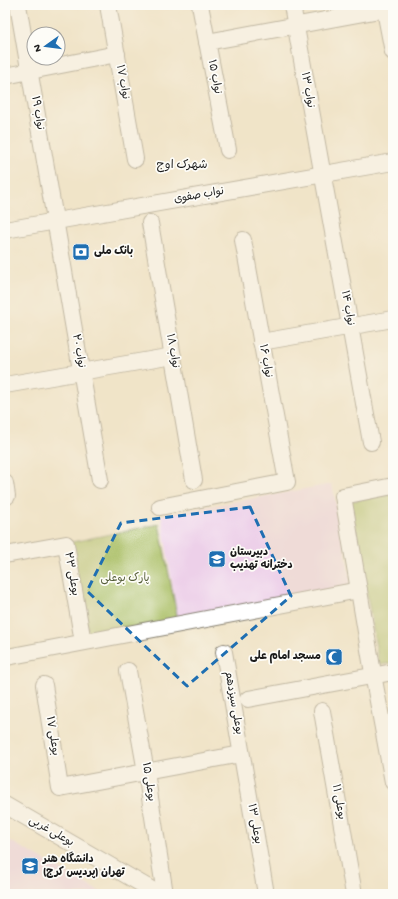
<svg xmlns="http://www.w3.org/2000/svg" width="398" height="899" font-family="'Gochi Hand','Playpen Sans Arabic',sans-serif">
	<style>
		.built { fill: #edd0e9 }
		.green { fill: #a9be63; stroke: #626d40 }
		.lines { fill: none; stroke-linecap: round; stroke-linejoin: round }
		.minor-casing { stroke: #868072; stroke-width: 18 }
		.minor { stroke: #fff; stroke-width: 16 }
		.marked { fill: none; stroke: #1f6fb2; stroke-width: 3; stroke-dasharray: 8 5; stroke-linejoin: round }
		.labels { text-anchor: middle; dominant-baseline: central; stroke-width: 3.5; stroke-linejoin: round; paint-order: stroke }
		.street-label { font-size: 11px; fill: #1c1c1c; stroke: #fdfcf7 }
		.poi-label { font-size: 11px; font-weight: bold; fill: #1c1c1c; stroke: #fdfcf7; text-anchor: start }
		.park-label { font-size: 11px; fill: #545d38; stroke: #fdfcf7 }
		.neighbourhood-label { font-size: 12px; fill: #1c1c1c; stroke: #fdfcf7 }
	</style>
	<rect width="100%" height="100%" fill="#fdfcf7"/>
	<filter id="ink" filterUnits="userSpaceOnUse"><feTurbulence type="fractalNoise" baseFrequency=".025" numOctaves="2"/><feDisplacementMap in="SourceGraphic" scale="8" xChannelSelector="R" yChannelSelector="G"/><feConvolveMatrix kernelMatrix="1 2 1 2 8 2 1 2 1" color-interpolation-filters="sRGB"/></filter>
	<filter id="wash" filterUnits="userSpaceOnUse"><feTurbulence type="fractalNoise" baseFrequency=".012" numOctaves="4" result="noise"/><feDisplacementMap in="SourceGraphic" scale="16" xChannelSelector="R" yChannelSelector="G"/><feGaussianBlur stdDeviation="0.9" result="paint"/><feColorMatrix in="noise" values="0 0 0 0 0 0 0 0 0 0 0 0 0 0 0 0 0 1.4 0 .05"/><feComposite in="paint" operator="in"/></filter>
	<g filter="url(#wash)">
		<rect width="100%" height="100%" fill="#f0e4c8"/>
		<g class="built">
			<path d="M332,484L352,588L178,620L161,515Z"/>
			<path d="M5,838L104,894H5Z"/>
		</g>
		<g class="green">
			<path d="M393,494V663L379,665L351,501Z"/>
			<path d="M159,524L178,620L89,636L72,542Z"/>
		</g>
	</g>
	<g filter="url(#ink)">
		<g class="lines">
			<defs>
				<g id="minor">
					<path d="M18,5L100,480"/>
					<path d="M108,5L135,159"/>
					<path d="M200,5L228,150"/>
					<path d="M292,5L371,442"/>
					<path d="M384,5L393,52"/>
					<path d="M207,42L385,9"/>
					<path d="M5,76L117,54"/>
					<path d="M150,223L194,480"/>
					<path d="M5,230L393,162"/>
					<path d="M261,342L393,319"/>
					<path d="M5,385L173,356"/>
					<path d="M5,483L7,496"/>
					<path d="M393,486L343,496L375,685L393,782"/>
					<path d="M160,507L287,482L243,240"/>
					<path d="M5,555L66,544L83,642"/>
					<path d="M224,652L266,894"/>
					<path d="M7,657L359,590"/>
					<path d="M128,671L146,772L165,894"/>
					<path d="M44,685L60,788L241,754"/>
					<path d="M248,699L393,672"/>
					<path d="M322,711L354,894"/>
					<path d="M5,805L159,894"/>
				</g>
			</defs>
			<use href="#minor" class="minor-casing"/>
			<use href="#minor" class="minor"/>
		</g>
	</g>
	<path d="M0 0H398V899H0ZM250,507L291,596L187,686L87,591L121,523Z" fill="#f0e4c8" fill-opacity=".55" fill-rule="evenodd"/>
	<path class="marked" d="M250,507L291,596L187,686L87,591L121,523Z"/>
	<defs>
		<symbol id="bank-square" viewBox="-11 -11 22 22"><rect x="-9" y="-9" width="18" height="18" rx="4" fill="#1f6fb2" stroke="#fdfcf7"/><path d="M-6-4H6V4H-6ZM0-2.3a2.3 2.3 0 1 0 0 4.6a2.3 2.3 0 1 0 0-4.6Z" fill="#fff"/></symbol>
		<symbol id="school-square" viewBox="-11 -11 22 22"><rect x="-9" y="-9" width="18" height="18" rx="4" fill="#1f6fb2" stroke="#fdfcf7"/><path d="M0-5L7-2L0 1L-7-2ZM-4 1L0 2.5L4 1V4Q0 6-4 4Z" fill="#fff"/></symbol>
		<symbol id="mosque-square" viewBox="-11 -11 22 22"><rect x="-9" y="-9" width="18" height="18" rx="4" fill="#1f6fb2" stroke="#fdfcf7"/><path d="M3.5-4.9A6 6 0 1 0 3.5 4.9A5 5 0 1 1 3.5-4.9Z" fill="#fff"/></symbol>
		<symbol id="university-square" viewBox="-11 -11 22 22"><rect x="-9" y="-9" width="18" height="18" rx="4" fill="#1f6fb2" stroke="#fdfcf7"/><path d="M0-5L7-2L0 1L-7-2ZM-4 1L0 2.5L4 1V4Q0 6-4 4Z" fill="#fff"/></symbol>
	</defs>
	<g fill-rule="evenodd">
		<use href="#bank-square" x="71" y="242" width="20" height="20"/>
		<use href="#school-square" x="207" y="549" width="20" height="20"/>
		<use href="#mosque-square" x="324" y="647" width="20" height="20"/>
		<use href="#university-square" x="20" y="856" width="20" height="20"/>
	</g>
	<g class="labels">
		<g class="street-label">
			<text transform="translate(214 77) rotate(79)">نواب ۱۵</text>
			<text transform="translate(122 82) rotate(80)">نواب ۱۷</text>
			<text transform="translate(307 90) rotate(80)">نواب ۱۳</text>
			<text transform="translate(37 113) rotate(81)">نواب ۱۹</text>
			<text transform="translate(199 196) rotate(-10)">نواب صفوی</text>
			<text transform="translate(347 308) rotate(80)">نواب ۱۴</text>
			<text transform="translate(78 351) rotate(80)">نواب ۲۰</text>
			<text transform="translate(172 351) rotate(80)">نواب ۱۸</text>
			<text transform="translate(265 361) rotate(80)">نواب ۱۶</text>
			<text transform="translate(71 574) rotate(80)">بوعلی ۲۳</text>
			<text transform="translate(233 703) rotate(80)">بوعلی سیزدهم</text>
			<text transform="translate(52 736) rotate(81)">بوعلی ۱۷</text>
			<text transform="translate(148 782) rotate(81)">بوعلی ۱۵</text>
			<text transform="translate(338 802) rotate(80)">بوعلی ۱۱</text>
			<text transform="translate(254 824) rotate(80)">بوعلی ۱۳</text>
			<text transform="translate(51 832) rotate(30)">بوعلی غربی</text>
		</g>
		<g class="poi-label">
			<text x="94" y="252">بانک ملی</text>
			<text x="230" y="553">دبیرستان<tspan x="230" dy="13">دخترانه تهذیب</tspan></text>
			<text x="321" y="657" text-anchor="end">مسجد امام علی</text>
			<text x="43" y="860">دانشگاه هنر<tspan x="43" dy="13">تهران (پردیس کرج)</tspan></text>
		</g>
		<g class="park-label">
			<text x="125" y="579">پارک بوعلی</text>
		</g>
		<g class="neighbourhood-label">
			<text x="182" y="166">شهرک اوج</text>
		</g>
	</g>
	<rect width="398" height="899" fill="none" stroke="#fdfcf7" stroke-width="20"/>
	<g transform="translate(46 46) rotate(256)"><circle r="19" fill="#fdfcf7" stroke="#a3a29f"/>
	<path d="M0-3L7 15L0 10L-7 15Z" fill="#1f6fb2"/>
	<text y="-6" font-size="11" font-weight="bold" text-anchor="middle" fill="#1c1c1c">N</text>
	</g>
</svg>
